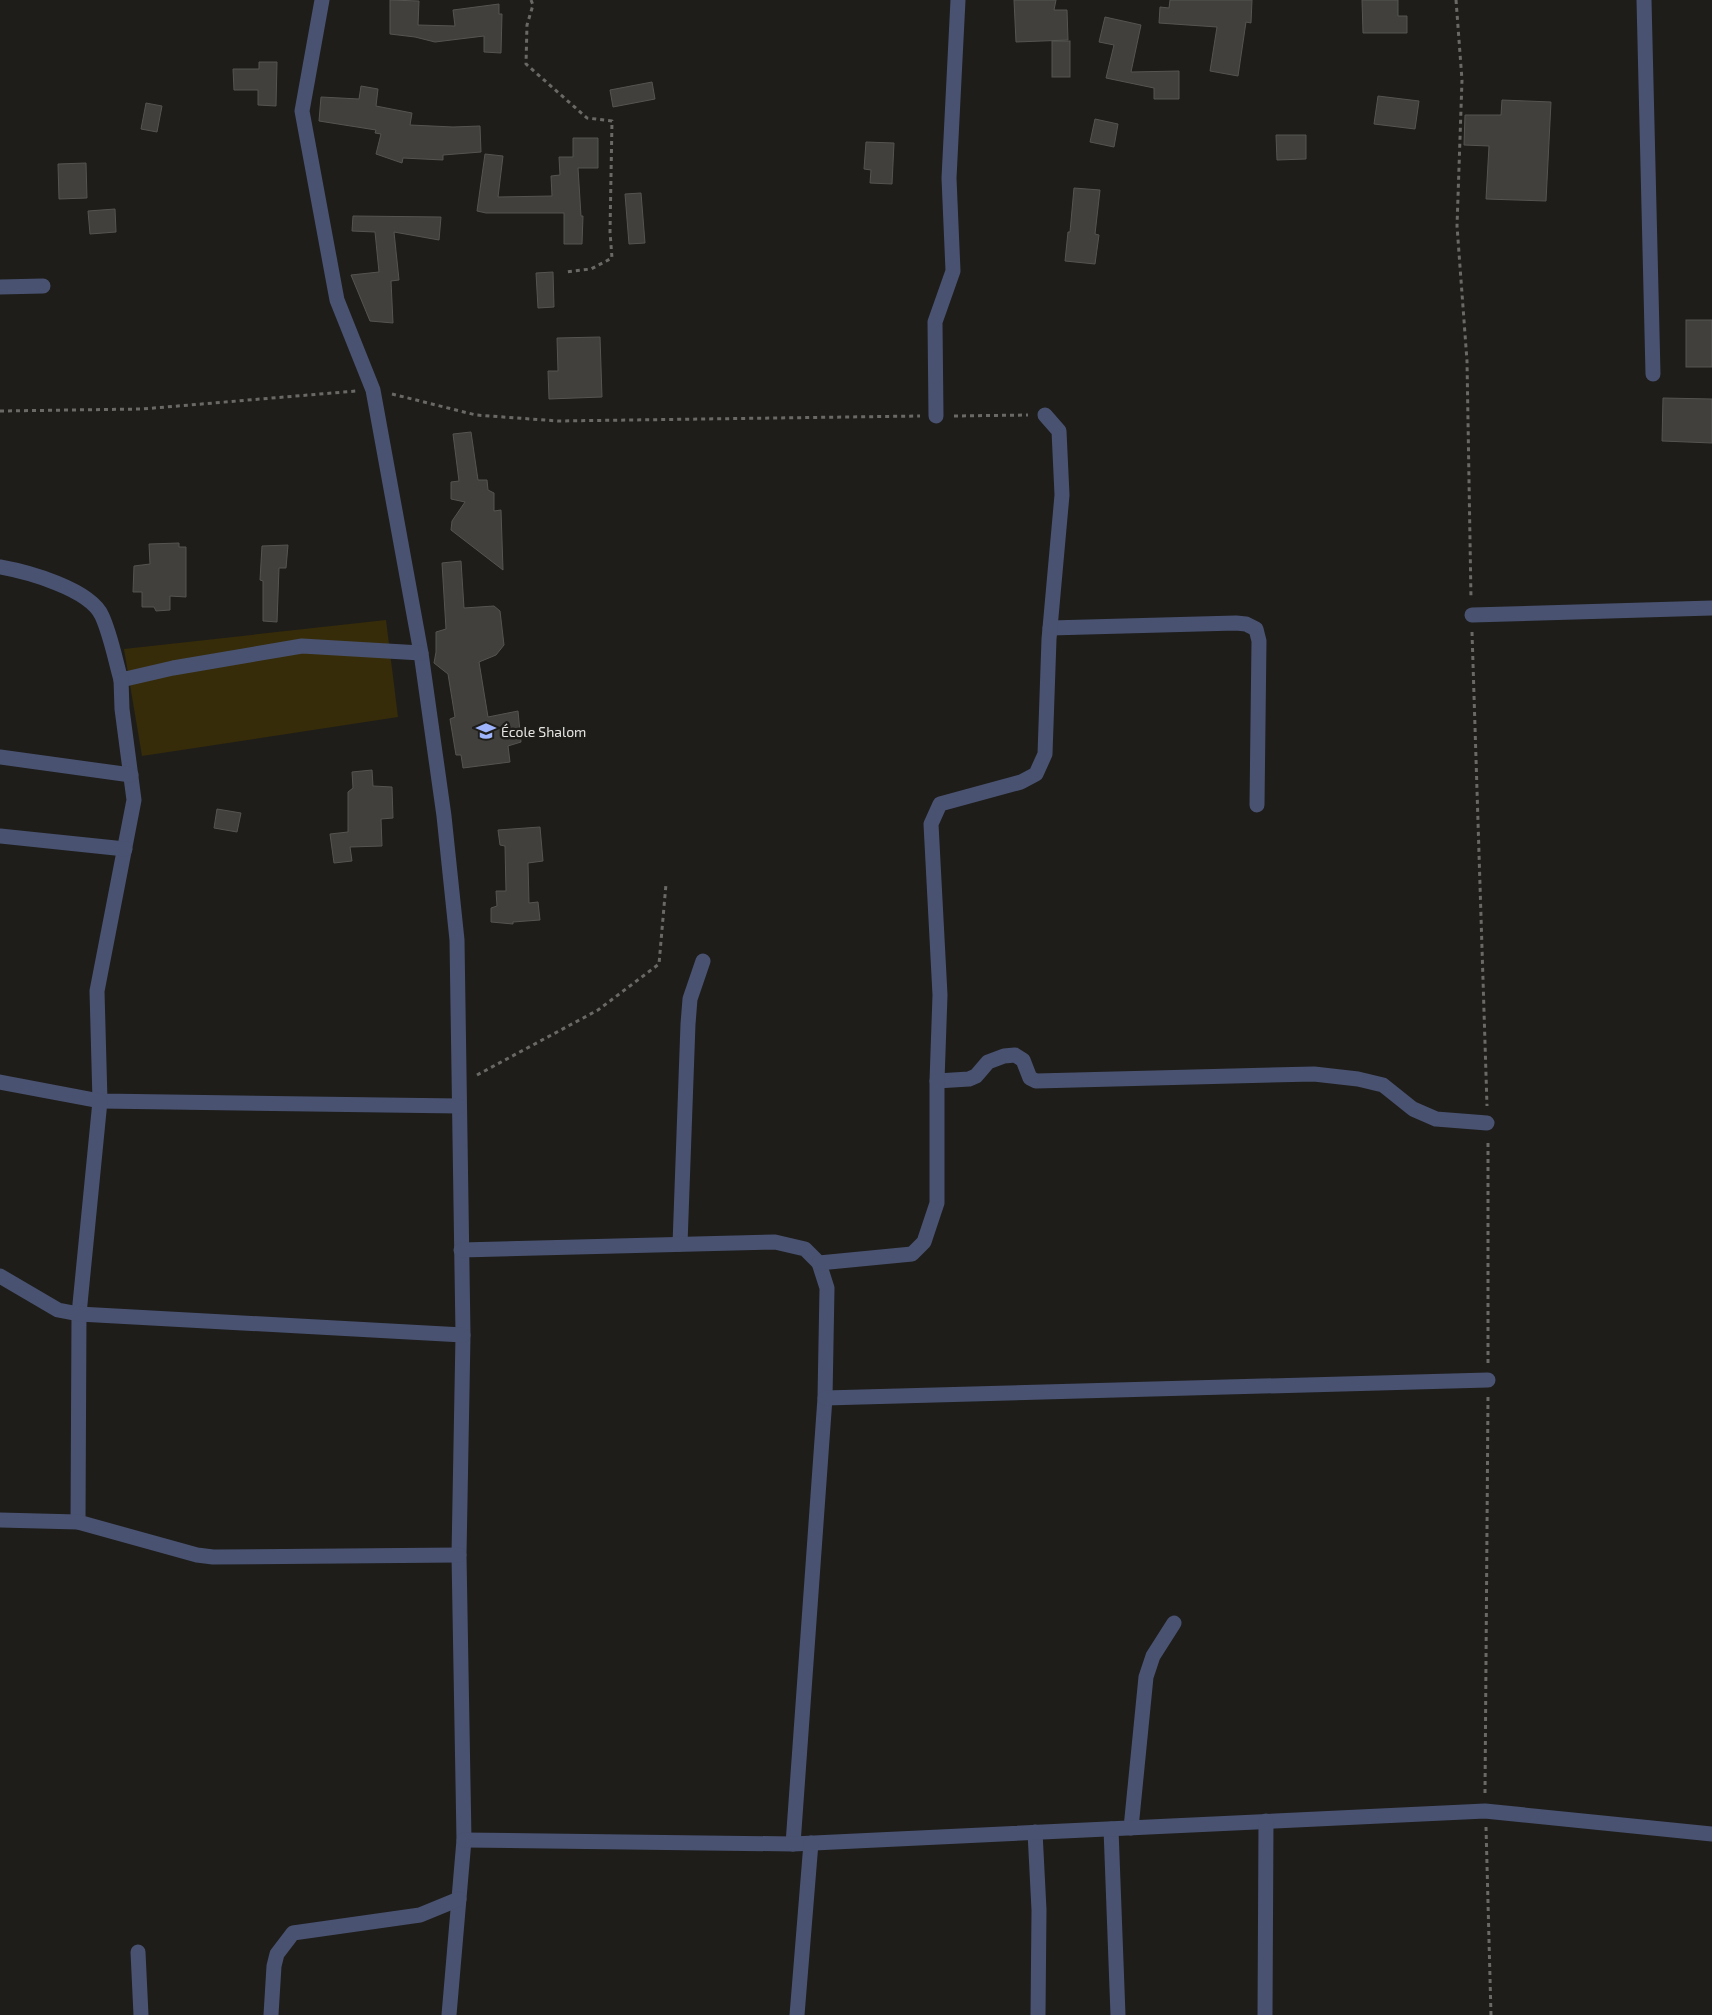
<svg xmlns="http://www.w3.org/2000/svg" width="1712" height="2015" font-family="'Exo 2',sans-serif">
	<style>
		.green { fill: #362c09 }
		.building { fill: #41403d; stroke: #555451 }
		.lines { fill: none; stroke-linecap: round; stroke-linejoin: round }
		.path { stroke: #6a6966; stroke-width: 3; stroke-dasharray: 4 4; stroke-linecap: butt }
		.street { stroke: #495270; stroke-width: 15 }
		.labels { text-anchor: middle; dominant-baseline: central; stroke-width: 5; stroke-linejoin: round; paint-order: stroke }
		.poi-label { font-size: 14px; fill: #e6e5e3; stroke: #1e1d1a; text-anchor: start }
	</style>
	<rect width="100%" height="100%" fill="#1e1d1a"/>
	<path class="green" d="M386,620L398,717L142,756L124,649Z"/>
	<g class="building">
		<path d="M390,0L419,1L418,25L455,26L453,10L499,4V14H502L501,53L484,52V36L435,42L415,37L390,34Z"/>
		<path d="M1014,0H1056L1054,10H1067L1068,40L1016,42Z"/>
		<path d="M1170,0H1252L1251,23L1246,22L1238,76L1210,71L1217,27L1159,23L1160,7L1169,8Z"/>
		<path d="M1362,0H1398V16H1407V33H1363Z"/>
		<path d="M1105,17L1141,25L1131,72L1179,71V99H1154V88L1106,78L1114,45L1099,42Z"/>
		<rect x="1052" y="41" width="18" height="36"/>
		<path d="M259,62H277L276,106L258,105V90H234L233,69H259Z"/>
		<path d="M652,82L655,99L613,107L610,90Z"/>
		<path d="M361,86L378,89L376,106L412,113L410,125L453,127L480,126L481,152L443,155V160L403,158L402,163L376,154L381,134L375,133L376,130L319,121L321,97L359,99Z"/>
		<path d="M1378,96L1419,101L1415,129L1374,124Z"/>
		<path d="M1502,100L1551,102L1546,201L1486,199L1489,146L1464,145L1465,115H1501Z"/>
		<path d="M146,103L162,106L157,132L141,129Z"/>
		<path d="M1095,119L1118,124L1114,147L1090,142Z"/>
		<path d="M1276,135H1306V159L1277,160Z"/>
		<path d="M573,138H598V168H578L581,216H583L582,244H564V213H486L477,211L485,154L503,156L498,197L552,196L551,176L560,175L559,157H573Z"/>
		<path d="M866,142L894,143L892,184L870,183L871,170L864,169Z"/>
		<path d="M86,163L87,198L59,199L58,164Z"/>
		<path d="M1074,188L1100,190L1095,234L1099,235L1095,264L1065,261L1068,232H1070Z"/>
		<path d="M641,193L645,243L629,244L625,194Z"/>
		<path d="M115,209L116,232L90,234L88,211Z"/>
		<path d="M353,216L441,217L439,240L394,232L399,280L391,281L393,323L370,321L351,275L379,272L375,232L352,231Z"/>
		<path d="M553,272L554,307L538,308L536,273Z"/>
		<rect x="1686" y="320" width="26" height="47"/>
		<path d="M600,337L602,397L549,399L548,371H558L557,338Z"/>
		<path d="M1663,398L1712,399V443L1662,441Z"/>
		<path d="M471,432L478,480H487L488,490L494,493V511L501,510L503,570L451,530L452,521L465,502L451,499V482L459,481L453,434Z"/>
		<path d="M179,543V547H186V597L170,596V610L156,611L154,607H142V592H133L134,566L150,564L149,544Z"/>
		<path d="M288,545L286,568H279L277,622L263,621V581L260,580L262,546Z"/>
		<path d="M461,561L464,608L494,606L500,611L504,645L496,655L479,662L488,717L518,711L521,742L508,746L510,762L463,768L461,755H456L450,719L455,717L448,674L434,663L436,652V632L446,629L442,563Z"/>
		<path d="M372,770L373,786L392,787L393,818L381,819L382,846L350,847L352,861L334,863L330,834L348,832V792L353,788L352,772Z"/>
		<path d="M217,809L241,813L237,832L214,828Z"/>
		<path d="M540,827L543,861L528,863L529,903L538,902L540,920L513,922V924L491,922V908L497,906L496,891H506L505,846L500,845L498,830Z"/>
	</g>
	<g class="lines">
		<g class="path">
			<path d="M531,0L533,5L527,25L526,64L587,118L612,121L610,232L612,258L591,269L565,272"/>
			<path d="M1456,0L1462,80L1457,226L1467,361L1471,599"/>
			<path d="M392,394L476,415L558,421L920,416"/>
			<path d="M0,411L142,409L356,391"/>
			<path d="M954,416L1028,415"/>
			<path d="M1472,632L1487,1106"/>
			<path d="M477,1075L598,1010L659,964L666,884"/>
			<path d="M1488,1363V1140"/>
			<path d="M1485,1793L1488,1397"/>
			<path d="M1486,1827L1491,2015"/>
		</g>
		<g class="street">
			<path d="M322,0L302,111L337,300L373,390L421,653L444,816L457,940L463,1335L459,1555L464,1840L449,2015"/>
			<path d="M1644,0L1653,374"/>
			<path d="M0,287L43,286"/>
			<path d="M936,416L935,322L953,271L949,178L958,0"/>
			<path d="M0,567C28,572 90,589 102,616C111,636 115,659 121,680L173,668L302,646L421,653"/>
			<path d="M1472,615L1712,608"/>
			<path d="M1050,628L1236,623L1246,624L1256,629L1259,641L1257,805"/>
			<path d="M121,680L122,709L134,800L97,991L100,1101L459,1106"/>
			<path d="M0,757L131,775"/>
			<path d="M0,836L125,849"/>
			<path d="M937,1081L969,1079L976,1076L988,1062L1004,1056L1015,1055L1023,1060L1030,1078L1036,1081L1314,1074L1358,1079L1383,1085L1413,1109L1436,1119L1487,1123"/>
			<path d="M0,1082L100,1101L79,1314L78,1522"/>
			<path d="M680,1244L688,1024L690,999L703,961"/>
			<path d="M461,1250L775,1242L805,1249L819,1263L827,1288L825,1398L793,1844"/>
			<path d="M819,1263L912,1254L924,1242L937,1203V1081L940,995L931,824L940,804L1021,782L1036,774L1045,754L1049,639L1062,495L1059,431L1045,415"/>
			<path d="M0,1276L58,1310L79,1314L463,1335"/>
			<path d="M825,1398L1488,1380"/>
			<path d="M0,1520L78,1522L197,1555L213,1557L459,1555"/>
			<path d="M1131,1828L1146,1677L1153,1656L1174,1623"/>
			<path d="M1111,1829L1118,2015"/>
			<path d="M1035,1832L1039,1910L1038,2015"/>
			<path d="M464,1840L793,1844L1485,1811L1712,1834"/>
			<path d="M138,1952L141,2015"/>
			<path d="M271,2015L274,1966L277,1954L293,1933L420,1915L459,1899"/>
			<path d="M797,2015L811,1843"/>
			<path d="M1265,2015L1266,1821"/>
		</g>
	</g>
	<defs>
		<symbol id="school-bare" viewBox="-9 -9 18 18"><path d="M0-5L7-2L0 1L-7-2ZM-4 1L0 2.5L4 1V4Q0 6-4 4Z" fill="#9eb4fd" stroke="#1e1d1a" stroke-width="2.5" paint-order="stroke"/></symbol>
	</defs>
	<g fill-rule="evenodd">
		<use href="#school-bare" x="472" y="717" width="28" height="28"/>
	</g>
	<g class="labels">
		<g class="poi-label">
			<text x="501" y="731">École Shalom</text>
		</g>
	</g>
</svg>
